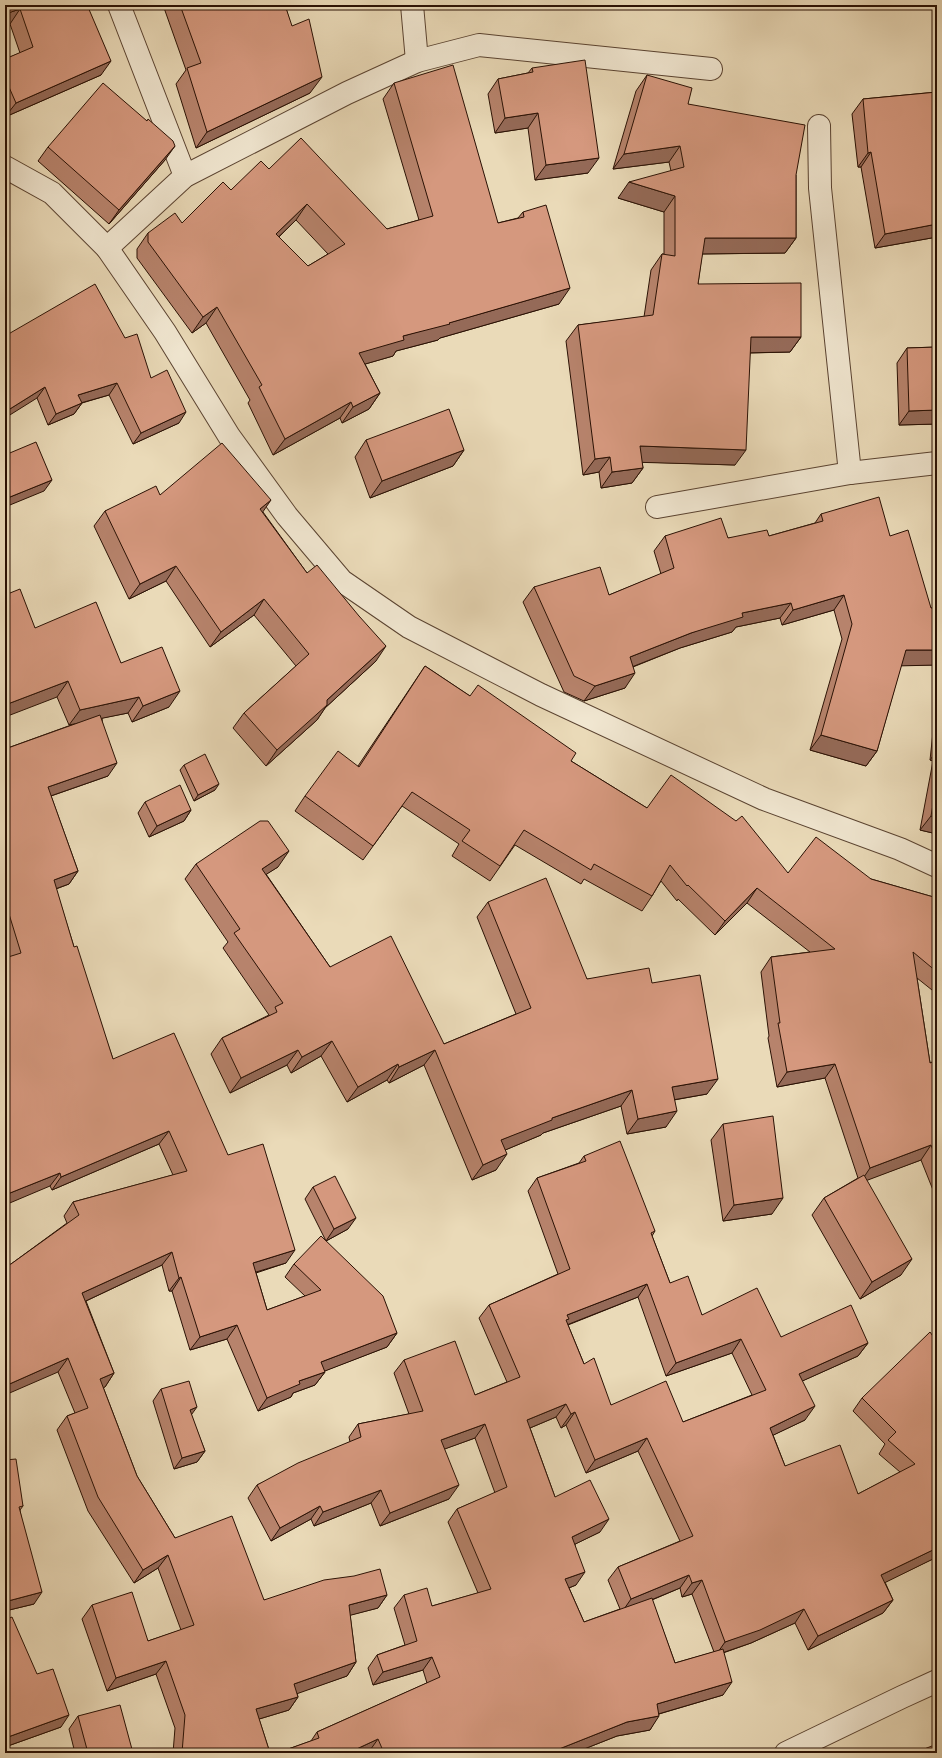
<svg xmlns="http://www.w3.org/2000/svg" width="942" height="1758" font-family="'IM FELL Double Pica',serif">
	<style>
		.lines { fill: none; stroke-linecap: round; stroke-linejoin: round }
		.minor-casing { stroke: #5a4331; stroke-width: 24 }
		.minor { stroke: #f1e7d1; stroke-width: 22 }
		.wall { fill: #b7836c; stroke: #2a1104; fill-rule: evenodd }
		.shaded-wall { fill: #956a58; stroke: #2a1104 }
		.building { fill: #d5987e; stroke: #2a1104; fill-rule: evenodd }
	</style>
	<rect width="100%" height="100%" fill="#eadab8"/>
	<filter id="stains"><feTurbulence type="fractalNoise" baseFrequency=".005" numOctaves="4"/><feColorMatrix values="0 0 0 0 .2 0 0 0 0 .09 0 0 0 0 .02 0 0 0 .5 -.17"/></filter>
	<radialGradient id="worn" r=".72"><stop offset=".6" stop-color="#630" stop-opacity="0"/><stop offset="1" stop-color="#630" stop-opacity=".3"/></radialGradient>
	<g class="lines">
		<defs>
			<g id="minor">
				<path d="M119,5L185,176"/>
				<path d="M412,5L417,61"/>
				<path d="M819,126L820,188L850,473"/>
				<path d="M5,167L52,193L107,248L165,332L229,436L287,516L342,581L409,627L541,695L764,799L900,849L937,866"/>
				<path d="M107,248L185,176L347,93L417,61L479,45L711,69"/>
				<path d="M657,507L850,473L937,463"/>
				<path d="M786,1753L902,1697L937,1681"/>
			</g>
		</defs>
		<use href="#minor" class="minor-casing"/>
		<use href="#minor" class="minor"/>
	</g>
	<g class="wall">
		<path d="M5,5L88,9L101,75L5,117V59L20,53L10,24Z"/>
		<path d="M163,5H285L310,93L196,148L176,84L186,70Z"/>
		<path d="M532,68L588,173L535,180L528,128L495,133L488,94L498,79L528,73Z"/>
		<path d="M647,75L688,104L796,175V238L785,253L702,254L698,284L801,337L790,352L750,353L735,465L642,462L643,468L632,483L601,488L599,472L583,475L566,341L578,325L644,317L651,270L662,254H664V212L618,198L671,171L669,162L613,169L636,91Z"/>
		<path d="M394,83L498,223L518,218L523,212L559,304L440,338L438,340L396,351L393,356L365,364L380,393L369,409L342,423L340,418L273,455L248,403L250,400L206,323L192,333L137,258V249L148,233L182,223L231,190L269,169L387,229L419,220L383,99ZM296,220L328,254L308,266L279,237Z"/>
		<path d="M937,92V237L875,248L861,167H858L852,114L863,99Z"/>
		<path d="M48,147L165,160L109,224L38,161Z"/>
		<path d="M5,336L125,338L179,423L133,444L109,395L82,403L74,414L48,425L37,398Z"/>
		<path d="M937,347V424L899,425L897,363L907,348Z"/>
		<path d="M366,440L464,450L453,466L370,498L355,457Z"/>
		<path d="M160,495L263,512L307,573L376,661L325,708L317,720L266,766L233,728L244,713L296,666L254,615L210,647L166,581L129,599L94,526L105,511Z"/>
		<path d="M821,514L890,536L931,608H937V665H901L877,751L866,766L810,750L842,639L834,610L782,625L780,618L736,627L732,632L680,648L633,667L625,688L584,701L564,692L523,602L534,587L609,595L661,574L654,551L665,536L728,538L769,536L815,523Z"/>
		<path d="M35,628L121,663L169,707L132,722L128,713L102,718L108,776L51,796L78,871L69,884L56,889L74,947L113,1059L228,1155L286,1263L256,1273L267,1310L305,1296L285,1277L294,1264L397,1333L387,1347L324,1371L325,1372L315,1385L293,1393L291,1397L258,1411L227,1339L190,1350L172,1291H169L162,1265L86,1301L114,1373L105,1387H103L137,1476L175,1538L264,1600L387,1595L378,1608L350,1615L356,1662L347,1676L297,1693L298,1697L289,1710L259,1719L270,1753H173L175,1728L156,1674L107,1691L82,1619L92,1605L148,1641L181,1630L158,1568L134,1583L88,1511L57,1430L67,1416L75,1413L58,1372L11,1264L67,1223L64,1216L73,1202L173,1175L159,1144L52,1190L50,1186L9,957L5,945V749L74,724L69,725L57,697Z"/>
		<path d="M425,666L470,696L571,761L647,808L788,873L871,879L937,898V994L917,978L930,1063L937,1060V1200L921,1160L866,1180L901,1275L860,1299L812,1215L824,1198L858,1178L825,1078L777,1087L768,1038L769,1036L761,972L771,957L810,952L747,903L715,935L678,899L677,901L661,881L652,896L642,911L584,879L581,884L515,845L490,881L452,856L459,844L402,806L363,860L295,811L305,796L358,766Z"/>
		<path d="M937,719V834L920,830L933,761L930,760L934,723Z"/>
		<path d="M184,765L215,790L194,801L180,770Z"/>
		<path d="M145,802L191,810L184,821L149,837L138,813Z"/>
		<path d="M196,864L278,867L266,874L330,967L444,1044L516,1014L477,917L488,902L587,979L652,983L707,1094L674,1100L666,1127L627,1134L621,1106L543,1133L541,1135L505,1150L496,1170L472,1180L424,1065L389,1083L387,1080L347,1102L321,1056L291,1073L287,1065L230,1093L211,1054L222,1038L269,1015L223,948L228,942L185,879Z"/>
		<path d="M723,1124L772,1214L723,1221L711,1140Z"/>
		<path d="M584,1156L655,1231L652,1236L670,1283L702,1315L781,1337L868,1343L858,1356L802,1381L805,1420L773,1435L785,1466L858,1494L900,1472L879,1454L885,1444L853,1411L862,1398L937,1342V1557L885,1582L893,1600L883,1613L808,1650L795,1623L751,1643L723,1653V1695L659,1714L650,1730L617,1736L574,1753H277L311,1741L317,1732L427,1683L423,1670L373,1685L368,1668L377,1655L405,1645L394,1608L404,1595L432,1606L478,1593L448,1522L457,1509L495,1493L475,1438L444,1449L449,1499L380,1526L371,1503L314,1526L311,1519L271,1541L248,1498L257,1485L350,1442L349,1437L358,1424L409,1414L394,1373L404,1360L475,1395L507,1382L479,1318L489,1305L558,1274L528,1191L537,1178L579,1163ZM638,1297L666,1376L732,1353L752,1395L683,1422L611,1405L584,1364L568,1325ZM556,1417L561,1428L566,1425L586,1473L638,1451L680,1541L618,1567L608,1580L620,1609L584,1622L569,1588L576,1585L575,1544L600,1532L555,1497L530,1428ZM680,1588L682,1597L692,1594L714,1652L675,1663L652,1600Z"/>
		<path d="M313,1187L348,1229L326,1241L305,1199Z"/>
		<path d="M161,1389L191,1415L205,1451L197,1462L174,1469L153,1401Z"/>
		<path d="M5,1460L23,1506L20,1510L34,1604L5,1611Z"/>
		<path d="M5,1620L61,1727L5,1747Z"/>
		<path d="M78,1716L133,1753H75L69,1729Z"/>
	</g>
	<g class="shaded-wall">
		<path d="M20,9L10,24L5,26V14Z"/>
		<path d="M111,61L101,75L5,117L16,103Z"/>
		<path d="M322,77L310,93L196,148L207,132Z"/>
		<path d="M538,113L528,128L495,133L505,118Z"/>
		<path d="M175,146L165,160L109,224L119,210Z"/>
		<path d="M680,146L669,162L613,169L624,154Z"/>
		<path d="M871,152L861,167H858L868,153Z"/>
		<path d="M599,158L588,173L535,180L546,165Z"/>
		<path d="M629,182L675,196L664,212L618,198Z"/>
		<path d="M307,204L296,220L265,250L276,234Z"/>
		<path d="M937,224V237L875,248L885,234Z"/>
		<path d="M705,238H796L785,253L694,254Z"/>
		<path d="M570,288L559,304L440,338L438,340L396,351L393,356L348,369L359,353L403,336Z"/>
		<path d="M217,307L206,323L192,333L203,317Z"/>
		<path d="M751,337H801L790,352L740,353Z"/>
		<path d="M117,383L109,395L70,406L78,395Z"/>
		<path d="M45,387L37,398L5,418V412Z"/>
		<path d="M380,393L369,409L342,423L353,407Z"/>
		<path d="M351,402L340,418L273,455L285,439Z"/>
		<path d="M82,403L74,414L48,425L56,414Z"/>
		<path d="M937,410V424L899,425L909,411Z"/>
		<path d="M186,412L179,423L133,444L141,433Z"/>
		<path d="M640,446L746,450L735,465L629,462Z"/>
		<path d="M464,450L453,466L370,498L382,481Z"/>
		<path d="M610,457L599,472L583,475L595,459Z"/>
		<path d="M643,468L632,483L601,488L612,472Z"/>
		<path d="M52,480L44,491L5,507V499Z"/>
		<path d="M271,500L260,516V509Z"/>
		<path d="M176,566L166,581L129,599L140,584Z"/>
		<path d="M844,595L834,610L782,625L793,610Z"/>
		<path d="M264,599L254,615L210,647L221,632Z"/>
		<path d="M791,603L780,618L736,627L732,632L680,648L619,672L630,657L742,613Z"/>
		<path d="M386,646L376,661L325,708L317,720L266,766L277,750L327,700Z"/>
		<path d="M906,650H937V665L895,666Z"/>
		<path d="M635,673L625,688L584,701L595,686Z"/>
		<path d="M68,681L57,697L5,717V705Z"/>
		<path d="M180,691L169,707L132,722L143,706Z"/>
		<path d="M139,697L128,713L69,725L80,710Z"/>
		<path d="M821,735L877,751L866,766L810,750Z"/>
		<path d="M937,750V756L933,761L930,760Z"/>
		<path d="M117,763L108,776L39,800L48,787Z"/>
		<path d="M219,784L215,790L194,801L198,795Z"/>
		<path d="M191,810L184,821L149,837L157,826Z"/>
		<path d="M931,816L937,817V834L920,830Z"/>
		<path d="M289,851L278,867L251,884L262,869Z"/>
		<path d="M78,871L69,884L44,893L54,880Z"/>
		<path d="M757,888L747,903L715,935L725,921Z"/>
		<path d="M332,1041L321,1056L291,1073L302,1057Z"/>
		<path d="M298,1050L287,1065L230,1093L241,1078Z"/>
		<path d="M435,1050L424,1065L389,1083L399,1067Z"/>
		<path d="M398,1064L387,1080L347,1102L358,1087Z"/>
		<path d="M835,1064L825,1078L777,1087L787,1072Z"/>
		<path d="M718,1079L707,1094L661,1102L672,1087Z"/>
		<path d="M632,1090L621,1106L543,1133L541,1135L491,1156L501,1140L552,1118Z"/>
		<path d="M677,1111L666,1127L627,1134L638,1119Z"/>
		<path d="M169,1131L159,1144L52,1190L61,1177Z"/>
		<path d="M931,1145L921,1160L860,1183L870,1168Z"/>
		<path d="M507,1154L496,1170L472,1180L483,1165Z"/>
		<path d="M60,1173L50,1186L5,1205V1195Z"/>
		<path d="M783,1198L772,1214L723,1221L734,1205Z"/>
		<path d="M356,1218L348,1229L326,1241L334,1229Z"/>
		<path d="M295,1250L286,1263L243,1276L253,1263Z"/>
		<path d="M172,1252L162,1265L73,1307L82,1293Z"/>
		<path d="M912,1259L901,1275L860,1299L872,1282Z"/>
		<path d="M181,1277L172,1291H169L179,1278Z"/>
		<path d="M647,1284L638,1297L564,1326L567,1315Z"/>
		<path d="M237,1325L227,1339L190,1350L200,1337Z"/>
		<path d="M397,1333L387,1347L312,1376L321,1362Z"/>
		<path d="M741,1339L732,1353L666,1376L676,1363Z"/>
		<path d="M868,1343L858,1356L789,1387L799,1374Z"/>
		<path d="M68,1358L58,1372L5,1395V1386Z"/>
		<path d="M325,1372L315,1385L293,1393L291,1397L258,1411L267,1398L299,1381Z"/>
		<path d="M114,1373L105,1387L91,1392L100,1379Z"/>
		<path d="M566,1404L556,1417L518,1433L527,1420Z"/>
		<path d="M815,1406L805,1420L761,1441L770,1428Z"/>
		<path d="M197,1407L189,1418L190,1410Z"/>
		<path d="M575,1412L566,1425L561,1428L571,1414Z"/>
		<path d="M485,1424L475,1438L431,1454L441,1440Z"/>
		<path d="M647,1438L638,1451L586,1473L595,1460Z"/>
		<path d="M205,1451L197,1462L174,1469L182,1458Z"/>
		<path d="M459,1485L449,1499L380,1526L390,1513Z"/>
		<path d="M381,1490L371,1503L314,1526L323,1512Z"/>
		<path d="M320,1506L311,1519L271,1541L280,1528Z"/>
		<path d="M609,1519L600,1532L563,1550L572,1537Z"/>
		<path d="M937,1548V1557L872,1589L881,1575Z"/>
		<path d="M168,1555L158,1568L134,1583L143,1570Z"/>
		<path d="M585,1572L576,1585L556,1593L565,1579Z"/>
		<path d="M689,1575L680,1588L622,1612L631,1599Z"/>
		<path d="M702,1580L692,1594L682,1597L692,1583Z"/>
		<path d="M42,1592L34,1604L5,1611V1606L8,1601Z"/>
		<path d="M387,1595L378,1608L340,1618L349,1605Z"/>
		<path d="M893,1600L883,1613L808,1650L818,1636Z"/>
		<path d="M804,1609L795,1623L751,1643L716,1655L725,1642Z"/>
		<path d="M432,1657L423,1670L373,1685L383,1672Z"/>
		<path d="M166,1661L156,1674L107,1691L116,1678Z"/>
		<path d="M356,1662L347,1676L285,1698L294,1684Z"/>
		<path d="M732,1682L723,1695L648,1717L657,1704Z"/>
		<path d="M298,1697L289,1710L246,1723L256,1709Z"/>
		<path d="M69,1715L61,1727L5,1747V1741L8,1737Z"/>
		<path d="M659,1716L650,1730L617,1736L574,1753H549L627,1722Z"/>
		<path d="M378,1739L368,1753H348Z"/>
		<path d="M548,1749L545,1753H538Z"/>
	</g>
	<g class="building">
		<path d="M5,5H89L90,7H88L111,61L16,103L5,78V59L33,47L20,9L5,14Z"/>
		<path d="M180,5H285L292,26L309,19L322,77L207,132L187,68L201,63Z"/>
		<path d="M585,60L599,158L546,165L538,113L505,118L498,79L533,72L532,68Z"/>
		<path d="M453,65L498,223L524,217L523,212L546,205L570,288L449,323L450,324L403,336L404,340L359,353L380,393L353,407L351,402L285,439L259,387L262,385L217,307L203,317L148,242V233L175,213L182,223L223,182L231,190L261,161L269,169L301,138L387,229L433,216L394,83ZM307,204L345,244L308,266L276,234Z"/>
		<path d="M647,75L692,88L688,104L805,125L796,175V238H705L698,284L801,283V337H751L746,450L640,446L643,468L612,472L610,457L595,459L578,325L653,315L662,254L675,256V196L629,182L684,167L680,146L624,154Z"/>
		<path d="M103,83L147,121L148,119L173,141L175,146L119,210L48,147Z"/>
		<path d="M937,92V224L885,234L871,152L868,153L863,99Z"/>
		<path d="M95,284L125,338L137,334L151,378L167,370L186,412L141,433L117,383L78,395L82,403L56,414L45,387L5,412V336Z"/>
		<path d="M937,347V410L909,411L907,348Z"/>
		<path d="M449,409L464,450L382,481L366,440Z"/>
		<path d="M36,442L52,480L5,499V455Z"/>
		<path d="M222,443L271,500L260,509L307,573L317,565L359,616L386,646L327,700V705L277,750L244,713L309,654L264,599L221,632L176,566L140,584L105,511L156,486L160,495Z"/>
		<path d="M879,497L890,536L908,530L931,608H937V650H906L877,751L821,735L852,624L844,595L793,610L791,603L742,613L743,617L691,633L630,657L635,673L595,686L574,676L534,587L600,567L609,595L674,568L665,536L721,518L728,538L767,530L769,536L823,521L821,514Z"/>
		<path d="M20,589L35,628L96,602L121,663L162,647L180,691L143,706L139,697L80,710L68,681L5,705V595Z"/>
		<path d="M425,666L470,696L478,685L576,753L571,761L647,808L671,775L736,821L742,816L788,873L816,837L871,879L937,898V972L913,952L930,1063L937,1060V1161L931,1145L870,1168L835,1064L787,1072L778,1023H780L771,957L835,949L757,888L725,921L688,885L687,886L670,865L652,896L594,864L591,870L524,830L500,866L462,841L470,830L412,792L373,846L305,796L338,751L359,767Z"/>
		<path d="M100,715L117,763L48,787L78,871L54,880L74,947L77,946L113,1059L174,1033L228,1155L263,1144L295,1250L253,1263L267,1310L321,1290L294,1264L321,1236L383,1296L397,1333L321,1362L325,1372L299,1381L300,1384L267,1398L237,1325L200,1337L181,1277L179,1278L172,1252L82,1293L114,1373L100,1379L137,1476L175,1538L232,1516L264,1600L324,1580L354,1576L380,1569L387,1595L349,1605L356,1662L294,1684L298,1697L256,1709L270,1753H182L185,1715L166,1661L116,1678L92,1605L132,1592L148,1641L194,1625L168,1555L143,1570L98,1497L67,1416L88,1408L68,1358L5,1386V1265L11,1264L79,1215L73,1202L187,1171L169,1131L61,1177L60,1173L5,1195V958L21,953L5,901V749Z"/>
		<path d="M205,754L219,784L198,795L184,765Z"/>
		<path d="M937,782V817L931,816Z"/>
		<path d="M180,785L191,810L157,826L145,802Z"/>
		<path d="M260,821H268L289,851L262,869L330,967L391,936L444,1044L531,1008L488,902L546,878L587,979L649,968L652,983L700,975L718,1079L672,1087L677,1111L638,1119L632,1090L552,1118V1120L501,1140L507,1154L483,1165L435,1050L399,1067L398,1064L358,1087L332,1041L302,1057L298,1050L241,1078L222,1038L277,1012L275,1007L283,1003L234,933L240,929L196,864Z"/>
		<path d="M773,1116L783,1198L734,1205L723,1124Z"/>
		<path d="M620,1141L655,1231L651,1233L670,1283L688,1276L702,1315L757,1288L781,1337L851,1305L868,1343L799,1374L815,1406L770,1428L785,1466L840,1445L858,1494L915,1464L888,1440L896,1432L862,1398L930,1332L937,1342V1514L935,1515L937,1519V1548L881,1575L893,1600L818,1636L804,1609L760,1630L725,1642L702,1580L692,1583L689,1575L631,1599L618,1567L693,1536L647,1438L595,1460L575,1412L571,1414L566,1404L527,1420L555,1497L590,1480L609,1519L572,1537L585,1572L565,1579L584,1622L652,1598L675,1663L723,1649L732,1682L657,1704L659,1716L627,1722L549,1753L548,1749L538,1753H384L378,1739L348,1753H277L319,1738L317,1732L440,1677L432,1657L383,1672L377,1655L417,1641L404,1595L427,1588L432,1606L491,1589L457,1509L507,1487L485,1424L441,1440L459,1485L390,1513L381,1490L323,1512L320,1506L280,1528L257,1485L298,1463L361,1437L358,1424L423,1411L404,1360L455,1341L475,1395L520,1377L489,1305L570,1269L537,1178L586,1161L584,1156ZM647,1284L676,1363L741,1339L766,1390L683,1422L666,1381L611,1405L594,1358L584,1364L566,1320L569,1319L567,1315Z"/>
		<path d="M864,1175L912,1259L872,1282L824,1198Z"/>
		<path d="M335,1176L356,1218L334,1229L313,1187Z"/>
		<path d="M189,1381L197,1407L190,1410L205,1451L182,1458L161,1389Z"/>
		<path d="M16,1459L23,1506L19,1507L42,1592L8,1601L5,1589V1460Z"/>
		<path d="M12,1617L37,1674L53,1669L69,1715L8,1737L5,1728V1620Z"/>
		<path d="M120,1705L133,1753H88L78,1716Z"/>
		<path d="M937,1744V1753H914Z"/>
	</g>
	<rect width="942" height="1758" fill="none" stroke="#eadab8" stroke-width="20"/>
	<rect x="6" y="6" width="930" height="1746" fill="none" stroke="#2a1104" stroke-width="2"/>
	<rect x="10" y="10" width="922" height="1738" fill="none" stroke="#2a1104"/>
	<rect width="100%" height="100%" filter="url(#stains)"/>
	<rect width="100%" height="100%" fill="url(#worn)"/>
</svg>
